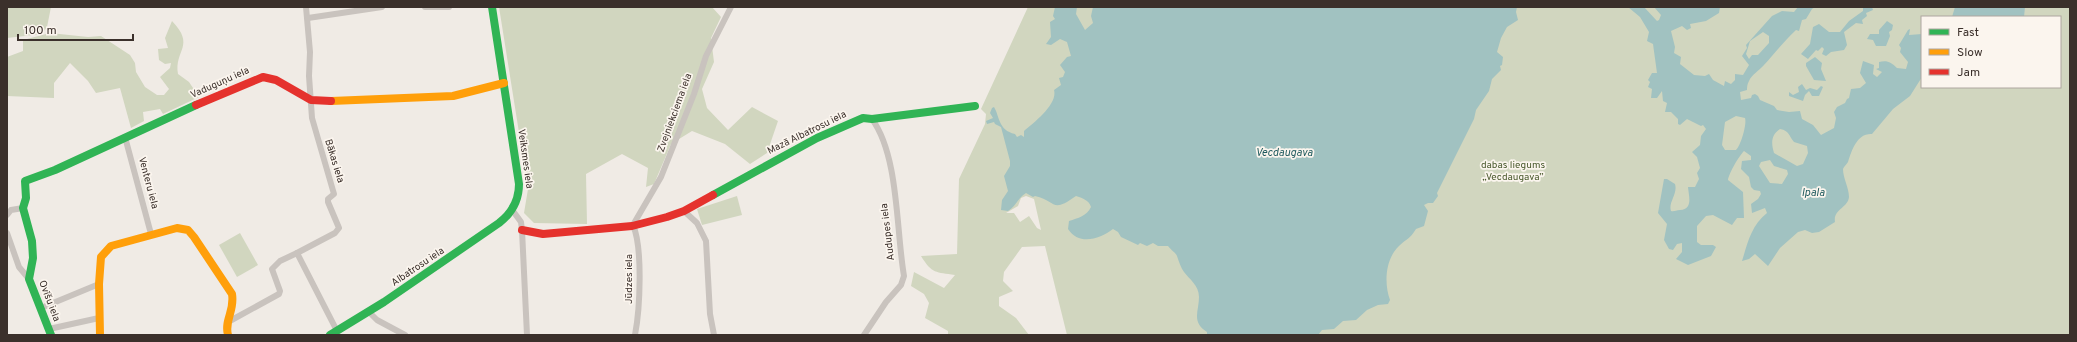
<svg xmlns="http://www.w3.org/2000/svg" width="2077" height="342" font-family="Overpass,sans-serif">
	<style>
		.green { fill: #d1d6bf; fill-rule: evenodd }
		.water { fill: #a1c2c1; fill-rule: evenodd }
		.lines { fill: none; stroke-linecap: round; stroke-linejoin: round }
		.street { stroke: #c9c3be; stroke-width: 6 }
		.fast { stroke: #30b455; stroke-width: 8 }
		.slow { stroke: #ff9f0a; stroke-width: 8 }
		.jam { stroke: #e5322d; stroke-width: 8 }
		.labels { text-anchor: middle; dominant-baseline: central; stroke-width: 3.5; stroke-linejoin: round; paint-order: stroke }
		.street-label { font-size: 10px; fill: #3b302b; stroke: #fbf5ee }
		.park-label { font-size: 10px; fill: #4a5a2e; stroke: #fbf5ee }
		.water-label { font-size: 11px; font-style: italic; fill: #1f5a5e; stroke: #fbf5ee }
	</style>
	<rect width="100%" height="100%" fill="#f0ebe5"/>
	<g class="green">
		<path d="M7,7H51L47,27L42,34L7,38Z"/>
		<path d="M499,7H712L721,17L711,38L714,62L702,89L707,108L728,130L752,107L778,121L767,153L750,164L725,144L692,131L671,144L654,184L646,187L648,168L622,154L586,174L587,224L534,223L524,213L528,189Z"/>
		<path d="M1028,7H2070V335H1067L1045,246L1022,247L1004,272L1003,281L1013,291L999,297V306L1016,318L1029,335H948V331L925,318L929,303L924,294L911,286L914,272L944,288L955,275C936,272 932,274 921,256L957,254L959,179L985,124L986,114L981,109ZM1922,17H2060V87H1922ZM1026,196L1034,199L1041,230L1037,228L1029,216L1020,222L1014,213H1006L1018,206L1021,198Z"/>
		<path d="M172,21C196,46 174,50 178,74L189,82L199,97L163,114L160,109L143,112L144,121L131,128L120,88L96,93L88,81L70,63L54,83V98L7,96V57L23,51V40L50,33L88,37L101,36L130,55L135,63L136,72L145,87L157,95H164L169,89L160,77L170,68L171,63L165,64L159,60L158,49L168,48L165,38Z"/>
		<path d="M737,196L742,215L702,225L697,209Z"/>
		<path d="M240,233L258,265L237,277L219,245Z"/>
	</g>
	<g class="water">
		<path d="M1055,7H1077L1076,14L1085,30L1093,23L1091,16L1093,7H1517L1516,12L1518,20L1507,27L1501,38L1497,52L1503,57L1502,65L1500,66L1501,70L1492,79L1489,91L1476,110L1474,119L1437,193L1438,196L1433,203H1428L1424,205L1428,211L1424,226L1416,229C1410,239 1406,239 1399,246C1385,259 1384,284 1390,300L1388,304L1378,305L1367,310L1356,320L1343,321L1334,329L1322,330L1318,335H1207V332C1191,322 1199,311 1199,297C1199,285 1189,279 1184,272C1181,268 1179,262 1177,256C1176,253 1171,250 1168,246H1158L1153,243L1147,246L1140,243L1138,245L1121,237L1118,232L1113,229C1100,239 1079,246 1068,229L1069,221C1078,218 1087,216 1091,207C1089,200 1082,198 1076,196C1051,214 1057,201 1035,196L1033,197L1026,193C1018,198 1016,206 1008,211L1001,210L1002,200L1008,191L1004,176L1010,166V161L1001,127L995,124L994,122L987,124L986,121L993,118L990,113L992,108L994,107C1000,117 998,130 1015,134L1017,137L1021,135L1024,137V131C1035,122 1058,104 1054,90L1061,85L1059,78L1063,77L1065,72L1060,65L1067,57L1071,56L1067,42L1060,39L1051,45L1046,44L1051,37L1050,22L1055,19L1053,16Z"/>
		<path d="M1628,7H1644L1657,21L1659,20L1661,15L1654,7H1720L1719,13L1706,21L1690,24L1691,28L1687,30L1682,26L1671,31L1675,47L1674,53L1681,57L1680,64L1694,75L1705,76L1709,74L1713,80L1724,86L1725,81L1731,84L1735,80V74L1743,75L1749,65L1742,56L1747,48L1746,45L1772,16L1782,11L1794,12L1798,7H1815L1812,9L1806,19L1802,20L1799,31L1796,30C1784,41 1776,52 1764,65C1759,71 1752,74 1749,81C1747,84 1747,88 1747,90L1740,92L1741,100L1751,98L1752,95L1755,94L1758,96L1760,100L1774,106L1777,110L1789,112L1800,111L1802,119L1813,125L1821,135L1834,128L1836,118L1834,112L1837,107L1845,103L1847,99L1849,98L1851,89L1860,88L1866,83L1860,73L1863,61L1874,65L1873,74L1877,77L1882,72L1876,69L1879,68V62C1887,60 1891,62 1897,68L1906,69L1908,62L1900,52L1901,48L1899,45L1908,30L1910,29L1909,35L1922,34V77L1910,96L1893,109L1872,134C1857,133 1852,150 1848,162C1847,164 1844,166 1843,169C1843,178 1849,188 1849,197C1848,208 1833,209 1835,222L1819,232L1812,233L1805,230L1798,232L1780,248L1768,266L1755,254L1749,259L1742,261C1748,242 1751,226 1767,213L1765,208L1752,213L1751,204L1758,199L1761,194L1760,191L1754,190L1751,187L1749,177L1741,169L1742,161L1751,160V156L1744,151C1739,156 1729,173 1728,180L1743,192L1744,218H1737L1732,225L1713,215L1706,216L1697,226V242L1701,245H1713L1716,247L1711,256L1688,265L1676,259L1682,252V243L1677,244L1673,250L1669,249L1664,240L1667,224L1658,213L1664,179H1667L1675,184C1678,194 1668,202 1671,211C1674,212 1676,210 1680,210C1693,209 1689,197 1688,187H1695L1699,179L1697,173L1700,168L1697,157L1692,152L1700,145L1701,136L1706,129L1703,125L1701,126L1687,119L1680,125L1678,124V119L1671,112H1665L1667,103L1663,101L1662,91L1657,98H1651L1652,89L1648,87L1650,82L1648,80L1652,73H1657L1653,44L1647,41L1649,32L1640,17ZM1763,32L1769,36V43L1758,55H1752L1749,59L1746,54L1750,41ZM1736,116L1745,118C1747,124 1741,145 1736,150H1725L1722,145L1725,122ZM1780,129C1790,131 1788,135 1794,142L1807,146L1808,153L1803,164L1797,166L1774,153C1771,143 1771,135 1780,129ZM1770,160L1774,166L1787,170L1788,174L1782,184L1770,183L1759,166L1761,162Z"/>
		<path d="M1863,7H1872L1873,10L1866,13L1867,16L1862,20L1863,24L1856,23L1844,32L1847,45L1844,50L1831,52L1826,56L1822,54L1824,49L1822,47L1818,51L1816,50L1808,59L1801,54L1810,44L1813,27L1819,24L1829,32H1840L1849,21L1863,11Z"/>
		<path d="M1955,7H2025L2024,17H1952Z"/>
		<path d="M1887,21L1893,25L1892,30L1889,32L1890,36L1886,46H1876L1873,40L1867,39L1870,34H1879V30Z"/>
		<path d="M1815,57L1822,63L1821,69L1826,81L1814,80L1806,66V63Z"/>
		<path d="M1802,84L1806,90L1810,88L1817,90L1821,86L1823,87L1819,96H1812L1809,91L1805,95L1803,101L1789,96V92L1793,95L1799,92L1798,87Z"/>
	</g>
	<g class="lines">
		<g class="street">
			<path d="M306,7L310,52L309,76L312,118L334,194L328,199V202L339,228L335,233L297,253L337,331"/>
			<path d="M425,7H449"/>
			<path d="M308,18L382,7"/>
			<path d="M125,137L151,234"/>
			<path d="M513,211L521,222L522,230L527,335"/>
			<path d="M684,211L697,223L706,241L710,314L714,335"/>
			<path d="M7,215L11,210L23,208"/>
			<path d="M7,233L19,267L29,279"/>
			<path d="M41,308L99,284"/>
			<path d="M369,312L377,320L405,335"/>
			<path d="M228,322L279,294L280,291L272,269L280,261L297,253"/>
			<path d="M49,329L99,318"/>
			<path d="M635,335C640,309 643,248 633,225L661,177L694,94L706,56L731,7"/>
			<path d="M864,335L886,302L901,285L904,276C896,230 899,156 872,119"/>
		</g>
		<g class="fast">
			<path d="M713,195L817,138L863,118L872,119L975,106"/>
			<path d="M51,335L29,279L33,258L32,241L23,208L26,198L25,181L55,170L196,105"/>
			<path d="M330,335L384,302L499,223C512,213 519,201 519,184L492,7"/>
		</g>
		<g class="slow">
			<path d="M331,101L453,96L504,83"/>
			<path d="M100,335L99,284L101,257L111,246L177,228L188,230L194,237L232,294C235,311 224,320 228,335"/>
		</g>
		<g class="jam">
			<path d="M196,105L263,77L276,80L311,100L331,101"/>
			<path d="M522,230L543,234L632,226L667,217L684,211L713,195"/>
		</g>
	</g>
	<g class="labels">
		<g class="street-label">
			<text transform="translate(220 83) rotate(-24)">Vaduguņu iela</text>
			<text transform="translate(675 113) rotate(-70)">Zvejniekciema iela</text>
			<text transform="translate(807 133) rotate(-26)">Mazā Albatrosu iela</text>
			<text transform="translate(525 159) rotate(82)">Veiksmes iela</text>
			<text transform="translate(334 161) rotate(73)">Bākas iela</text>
			<text transform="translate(148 183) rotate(75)">Venteru iela</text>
			<text transform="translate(888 232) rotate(-97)">Audupes iela</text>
			<text transform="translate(418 267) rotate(-34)">Albatrosu iela</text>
			<text transform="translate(629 279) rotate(-90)">Jūdzes iela</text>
			<text transform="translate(49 301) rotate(69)">Ovīšu iela</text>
		</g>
		<g class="park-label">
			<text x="1513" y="165">dabas liegums<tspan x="1513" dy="12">„Vecdaugava”</tspan></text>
		</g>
		<g class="water-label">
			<text x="1284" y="153">Vecdaugava</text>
			<text x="1813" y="193">Ipala</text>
		</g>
	</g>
	<rect width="2077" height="342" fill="none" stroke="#3b302b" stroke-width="16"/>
	<rect x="1921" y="16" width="140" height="72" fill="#fbf5ee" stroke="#aea6a0"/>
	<rect x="1929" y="29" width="20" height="6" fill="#30b455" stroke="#aea6a0"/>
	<text x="1957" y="36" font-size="12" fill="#3b302b">Fast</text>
	<rect x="1929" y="49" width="20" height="6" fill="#ff9f0a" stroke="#aea6a0"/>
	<text x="1957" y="56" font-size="12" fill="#3b302b">Slow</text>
	<rect x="1929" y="69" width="20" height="6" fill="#e5322d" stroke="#aea6a0"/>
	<text x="1957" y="76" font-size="12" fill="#3b302b">Jam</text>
	<path d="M18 34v6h115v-6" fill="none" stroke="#3b302b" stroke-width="2"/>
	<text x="24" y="34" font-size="12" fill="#3b302b" stroke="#fbf5ee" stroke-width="3" paint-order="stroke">100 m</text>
</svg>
